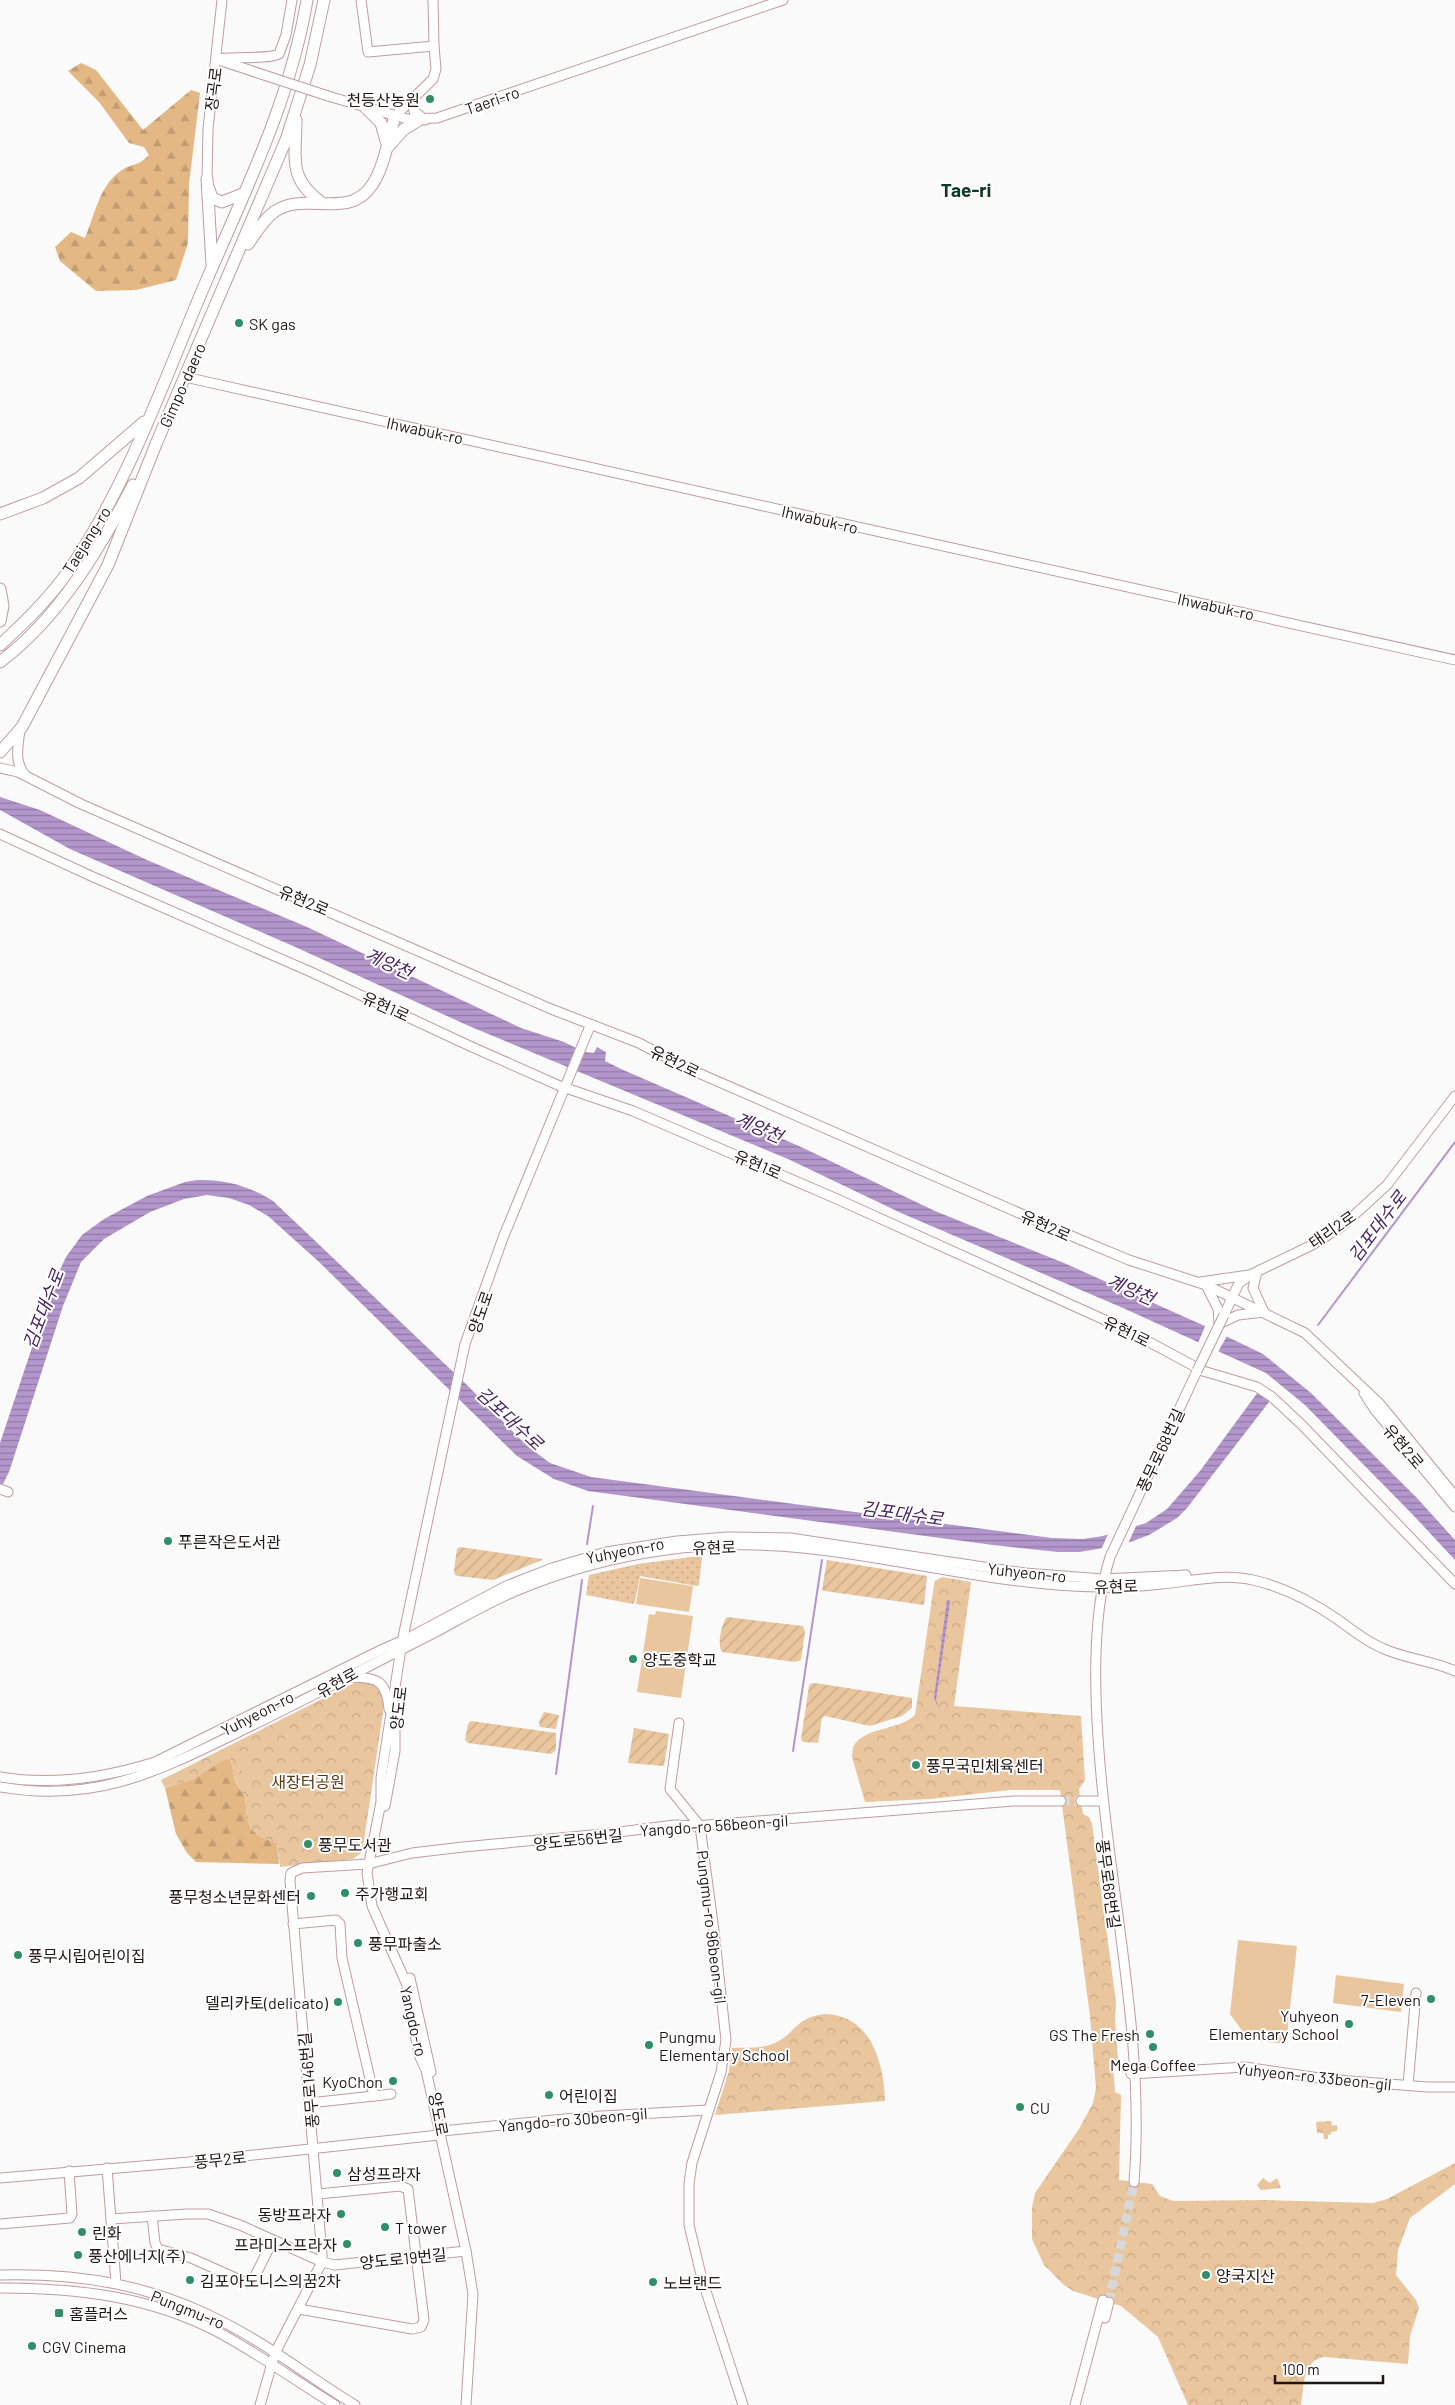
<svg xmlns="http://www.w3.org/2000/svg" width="1455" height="2405" font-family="Barlow,'Noto Sans KR',sans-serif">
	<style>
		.grass { fill: url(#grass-dots) }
		.forest { fill: url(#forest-firs) }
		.park { fill: url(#park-crowns) }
		.garden { fill: url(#garden-furrows) }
		.pitch { fill: #e9c69e }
		.water { fill: url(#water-rules) }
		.pier { fill: #fafafa }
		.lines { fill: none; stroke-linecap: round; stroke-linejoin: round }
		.stream { stroke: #b396cc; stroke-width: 2 }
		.minor-tunnel { stroke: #d9d8d8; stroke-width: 9; stroke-dasharray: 9 4.5; stroke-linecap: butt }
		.minor-casing { stroke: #c09ca1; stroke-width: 11 }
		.major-casing { stroke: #c09ca1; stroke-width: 13 }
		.minor { stroke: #fff; stroke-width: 9 }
		.major { stroke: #fff; stroke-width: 11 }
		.minor-bridge-casing { stroke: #c09ca1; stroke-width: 11; stroke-linecap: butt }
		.minor-bridge { stroke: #fff; stroke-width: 9 }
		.poi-dot { fill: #308f68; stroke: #fff; stroke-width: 2 }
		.labels { text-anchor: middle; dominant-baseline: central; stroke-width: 4; stroke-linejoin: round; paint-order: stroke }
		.street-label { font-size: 16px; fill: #211517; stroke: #fff }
		.poi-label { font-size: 16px; fill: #211517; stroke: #fff; text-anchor: start }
		.park-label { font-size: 16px; fill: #573a12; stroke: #fff }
		.water-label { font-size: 18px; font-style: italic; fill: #492364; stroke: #fff }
		.quarter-label { font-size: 19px; font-weight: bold; fill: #0c3a27; stroke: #fff }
	</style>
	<defs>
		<pattern id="grass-dots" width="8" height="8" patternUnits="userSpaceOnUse" patternTransform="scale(1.25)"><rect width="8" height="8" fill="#e9c69e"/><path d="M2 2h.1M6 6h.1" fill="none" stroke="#c8a987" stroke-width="1.8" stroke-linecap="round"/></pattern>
		<pattern id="forest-firs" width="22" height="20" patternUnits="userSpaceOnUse" patternTransform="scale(1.25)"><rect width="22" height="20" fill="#e3b885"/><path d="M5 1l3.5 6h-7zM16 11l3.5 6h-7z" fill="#c29d72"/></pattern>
		<pattern id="park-crowns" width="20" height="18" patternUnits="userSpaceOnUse" patternTransform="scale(1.25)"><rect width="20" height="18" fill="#e9c69e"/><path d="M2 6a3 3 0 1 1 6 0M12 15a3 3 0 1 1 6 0" fill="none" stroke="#c8a987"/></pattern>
		<pattern id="garden-furrows" width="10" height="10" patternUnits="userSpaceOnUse" patternTransform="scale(1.25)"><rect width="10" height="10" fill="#e9c69e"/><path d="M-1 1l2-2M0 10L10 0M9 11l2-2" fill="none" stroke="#c8a987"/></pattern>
		<pattern id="water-rules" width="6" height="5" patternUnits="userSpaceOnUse" patternTransform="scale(1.25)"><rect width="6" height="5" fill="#b396cc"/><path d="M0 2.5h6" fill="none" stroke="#9179a5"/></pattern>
	</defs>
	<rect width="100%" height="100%" fill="#fafafa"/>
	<path class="grass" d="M699,1556L702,1557L699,1585L697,1586L640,1576L635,1601L633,1604L586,1595L589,1575L638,1564Z"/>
	<g class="forest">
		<path d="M81,63L96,70L143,130L191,90L200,93L189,184L188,243L176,280L136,290L96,291L60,261L55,247L71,232L85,238C95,215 99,185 122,170C133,163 137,167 149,155L144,147L129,143L99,102L68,71Z"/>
		<path d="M226,1758L231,1760L235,1781L245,1797L247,1818L251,1829L261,1837L277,1843L279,1864L196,1862L187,1853L176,1834L165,1788L193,1779Z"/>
	</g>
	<g class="park">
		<path d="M942,1577L971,1582L954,1706L1081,1716L1085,1780L1079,1789L1083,1814L1089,1817L1092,1824L1116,2002L1115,2020L1118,2059V2063L1113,2066L1115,2092L1121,2095L1119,2180L1152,2184L1160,2196L1173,2201L1265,2200L1373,2203L1387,2199L1455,2163V2184L1410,2218L1398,2250L1396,2275L1416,2300L1419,2308L1410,2336L1408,2364L1324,2357C1302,2361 1304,2387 1301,2405H1188L1158,2337L1121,2306L1073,2291L1064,2285L1044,2265L1032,2239V2207L1035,2193L1079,2129L1093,2103L1096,2088L1090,2016L1060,1790H1010L930,1799L865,1802L852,1757L853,1747C865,1726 899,1731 915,1715L934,1585L935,1581Z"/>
		<path d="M364,1681C380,1685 382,1691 384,1706L363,1847L361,1853L353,1859L280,1867L277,1843L261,1837L251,1829L247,1818L245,1797L235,1781L231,1760L228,1758L193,1779L165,1788L161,1780L354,1683Z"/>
		<path d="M825,2014C871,2015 884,2063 885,2101L715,2115L729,2071L732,2048C746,2047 763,2049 775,2043C796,2033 796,2017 825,2014Z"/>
		<path d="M1331,2121L1332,2126L1337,2125V2131L1331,2132V2134L1328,2135V2139H1324L1323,2133H1317L1316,2122Z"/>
		<path d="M1263,2178L1270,2183L1277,2178L1281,2188L1261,2190L1257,2185Z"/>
	</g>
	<g class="garden">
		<path d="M460,1547L542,1559V1560L493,1580L458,1576L455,1575L454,1570L457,1549Z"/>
		<path d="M827,1560L927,1576L924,1605L825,1591L822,1590Z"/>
		<path d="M727,1617L803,1626L805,1632L801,1660L795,1662L722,1652C717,1645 721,1624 727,1617Z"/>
		<path d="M815,1683L912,1698V1708L902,1716L870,1726L825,1716L822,1718L818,1743L803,1742L801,1739L809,1686L810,1684Z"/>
		<path d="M544,1712L559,1715L556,1729L540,1727L539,1722Z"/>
		<path d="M471,1721L556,1733V1750L551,1754L468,1743L465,1740L468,1724Z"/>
		<path d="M634,1728L669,1734L664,1766L628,1763Z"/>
	</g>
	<g class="pitch">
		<path d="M640,1578L693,1586L689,1612L636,1604Z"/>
		<path d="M656,1611L693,1616L681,1698L637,1692L649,1614L655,1615Z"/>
		<path d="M989,1739L1005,1741L1003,1757L987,1755Z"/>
		<path d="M260,1764L261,1778L242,1780L241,1766Z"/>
		<path d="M1238,1940L1297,1946L1286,2044L1249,2040L1230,2014Z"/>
		<path d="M1336,1975L1404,1984L1401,2012L1333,2003Z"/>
	</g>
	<g class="water">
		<path d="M0,797L40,810L147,860L307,927L521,1028L564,1042L584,1052L594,1053L597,1047L606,1052L605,1061L621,1069L801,1147L935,1211L1064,1263L1207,1327L1263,1354L1311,1393L1416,1497L1455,1540V1560L1415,1517L1305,1405L1266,1373L1123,1308L901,1213L788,1159L469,1026L293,946L70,849L0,810Z"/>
		<path d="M197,1180C225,1179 249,1186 273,1201L467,1385L527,1446L550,1463L591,1477L1052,1538L1083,1539L1103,1536L1146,1523L1167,1509L1200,1471L1258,1392L1268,1397L1269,1402L1187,1508L1177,1518L1149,1535L1122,1545L1079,1552H1058L993,1545L588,1491L554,1479L517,1456L318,1261L268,1216L249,1205L229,1198L207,1195L184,1199L150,1212L104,1239L81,1262L63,1306L9,1472L0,1490V1443L53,1285L66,1257L82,1235L104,1219L147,1196L185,1182Z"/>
		<path d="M947,1600H950L949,1610L936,1700L941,1713L934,1698Z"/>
	</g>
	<g class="pier">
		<path d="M1206,1324L1228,1334L1218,1352L1198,1343Z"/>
		<path d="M1137,1524L1127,1546L1100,1552L1109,1532Z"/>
	</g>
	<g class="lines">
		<g class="stream">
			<path d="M1318,1325L1455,1142"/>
			<path d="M587,1544L593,1506"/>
			<path d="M793,1751L822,1560"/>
			<path d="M556,1774L582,1580"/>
		</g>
		<g class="minor-tunnel">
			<path d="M1061,1801H1081"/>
			<path d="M1109,2302L1134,2182"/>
		</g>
		<defs>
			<g id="minor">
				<path d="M361,0L368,52L434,46L436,69L433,79L395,116"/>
				<path d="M433,0L434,46"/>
				<path d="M216,59C230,57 271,59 279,54L286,35L292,0"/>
				<path d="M219,60L267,76"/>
				<path d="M328,96L407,119L437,118L783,0"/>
				<path d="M413,97L414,111L425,120"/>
				<path d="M207,179L208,129L222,0"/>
				<path d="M185,377L1455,660"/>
				<path d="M20,730C18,746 14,762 25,775"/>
				<path d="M0,768L18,772L81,804L551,1009L639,1043L687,1068L1081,1240L1129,1260L1206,1285L1305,1333L1380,1404L1455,1496"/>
				<path d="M0,834L91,876L311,972L472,1047L560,1086L633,1111L837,1199L1127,1330L1203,1371L1257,1387L1272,1397L1302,1425L1455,1584"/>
				<path d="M1200,1282L1249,1275"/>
				<path d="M1206,1285L1218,1309L1219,1322"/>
				<path d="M1224,1315L1239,1283L1252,1274L1312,1245L1341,1227L1387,1185L1455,1096"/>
				<path d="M1219,1324L1238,1315L1264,1312L1253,1288L1257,1272"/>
				<path d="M1364,1393L1375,1410L1455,1507"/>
				<path d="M0,1489L8,1492"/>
				<path d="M346,1677C375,1678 386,1677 389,1709"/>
				<path d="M679,1723L670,1789L700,1826"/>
				<path d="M0,1777C53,1786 104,1778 155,1762L383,1649L408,1638L506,1586L552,1568L606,1552L677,1541L728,1537L790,1538L1025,1573L1103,1579L1186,1575"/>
				<path d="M0,1787C100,1804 162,1769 249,1727C311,1697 372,1664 434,1633C464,1617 492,1600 523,1588C611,1552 709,1538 803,1548C902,1558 1000,1586 1100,1587C1120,1588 1142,1586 1162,1584C1192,1581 1223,1573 1253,1580C1284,1587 1311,1601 1337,1619C1351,1629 1365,1641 1382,1648C1405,1659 1431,1660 1455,1671"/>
				<path d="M1081,1801H1098"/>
				<path d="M385,1806L395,1751V1723"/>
				<path d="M695,1826L1014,1801H1061"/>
				<path d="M700,1826L714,1931L726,2040L721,2072L692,2163L689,2184V2225L702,2279L743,2405"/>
				<path d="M293,1924L336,1920L340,1924L342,1958L374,2096L309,2103"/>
				<path d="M410,1978L431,2072"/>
				<path d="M1131,2074L1245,2067L1326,2079L1427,2087H1455"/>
				<path d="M1408,2085L1416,1993"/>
				<path d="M374,2096L391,2094"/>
				<path d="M107,2168L116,2283"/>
				<path d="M0,2178L189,2162L439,2135L442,2131L585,2117L708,2110"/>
				<path d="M1134,2182C1145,2046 1113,1910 1101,1775C1095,1710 1090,1620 1110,1557L1197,1371"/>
				<path d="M152,2216L155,2243L158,2249L191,2258L247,2283L253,2280L273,2240"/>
				<path d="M111,2219L187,2214H208L240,2225L322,2262L335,2265L466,2251"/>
				<path d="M0,2224L70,2218L72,2214L69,2171"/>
				<path d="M0,2275C83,2273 153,2285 227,2324C272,2347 312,2379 355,2405"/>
				<path d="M0,2288C77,2288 149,2296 218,2332C259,2354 296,2381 335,2405"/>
				<path d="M299,2309L412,2329L421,2327L424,2320L408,2189L400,2186L318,2194"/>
				<path d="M1105,2318L1109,2302"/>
				<path d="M260,2405L275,2353L322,2262V2254L290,1881L291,1873L302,1868L368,1864L412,1853L463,1847L603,1834L675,1825L700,1826"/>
				<path d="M466,2405L473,2294L466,2251L426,2070L420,2057L408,2005L407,1985L372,1906L367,1873L381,1802V1778L402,1642L465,1344L503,1238L588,1031L590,1026L593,1025"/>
				<path d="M1075,2405L1103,2300"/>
			</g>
			<g id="major">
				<path d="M365,107L381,123L386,141"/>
				<path d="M296,120C296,158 287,178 322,203"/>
				<path d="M388,147L403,130L419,120"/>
				<path d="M207,179L212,264"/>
				<path d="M209,189L212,198L222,202L245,193"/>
				<path d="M248,244C256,233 263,220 274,212C304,190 349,221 372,185C385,166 388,138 395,116"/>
				<path d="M0,514L43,498L79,478L144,422"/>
				<path d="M0,589L3,606L0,621"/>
				<path d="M0,645C24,623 48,600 67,573C127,488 164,380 205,284C245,191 290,101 307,0"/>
				<path d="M0,662C59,618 100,548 133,485"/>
				<path d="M0,752L22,727L108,565L156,444L286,140L310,65L324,0"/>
			</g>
		</defs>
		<use href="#minor" class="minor-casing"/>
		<use href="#major" class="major-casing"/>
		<use href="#minor" class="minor"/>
		<use href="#major" class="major"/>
		<defs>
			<g id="minor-bridge">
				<path d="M267,76L328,96"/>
				<path d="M1197,1371L1224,1315"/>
			</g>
		</defs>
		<use href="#minor-bridge" class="minor-bridge-casing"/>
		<use href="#minor-bridge" class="minor-bridge"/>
	</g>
	<g class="poi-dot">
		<circle cx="430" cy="99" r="5"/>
		<circle cx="239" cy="323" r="5"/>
		<circle cx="168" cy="1541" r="5"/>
		<circle cx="633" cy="1659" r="5"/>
		<circle cx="916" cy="1765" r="5"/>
		<circle cx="308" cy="1844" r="5"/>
		<circle cx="345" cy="1893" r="5"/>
		<circle cx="311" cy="1896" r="5"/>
		<circle cx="358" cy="1943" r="5"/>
		<circle cx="18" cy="1955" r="5"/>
		<circle cx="1431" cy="1999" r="5"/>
		<circle cx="338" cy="2002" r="5"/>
		<circle cx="1349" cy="2024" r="5"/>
		<circle cx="1150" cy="2034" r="5"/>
		<circle cx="649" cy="2045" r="5"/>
		<circle cx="1153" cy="2047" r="5"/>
		<circle cx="393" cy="2081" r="5"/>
		<circle cx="549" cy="2095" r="5"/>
		<circle cx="1020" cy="2107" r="5"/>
		<circle cx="337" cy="2173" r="5"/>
		<circle cx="341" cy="2214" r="5"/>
		<circle cx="385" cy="2227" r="5"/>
		<circle cx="82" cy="2232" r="5"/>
		<circle cx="347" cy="2244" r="5"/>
		<circle cx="78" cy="2255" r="5"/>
		<circle cx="1206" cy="2275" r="5"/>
		<circle cx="190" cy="2280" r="5"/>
		<circle cx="653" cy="2282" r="5"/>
		<rect x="54" y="2308" width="10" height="10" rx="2.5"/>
		<circle cx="32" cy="2346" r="5"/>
	</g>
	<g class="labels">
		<g class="street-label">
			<text transform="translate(213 89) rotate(-83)">장곡로</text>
			<text transform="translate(492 100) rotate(-19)">Taeri-ro</text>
			<text transform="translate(182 385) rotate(-66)">Gimpo-daero</text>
			<text transform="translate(425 430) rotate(12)">Ihwabuk-ro</text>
			<text transform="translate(820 519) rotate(13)">Ihwabuk-ro</text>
			<text transform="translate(86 540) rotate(-58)">Taejang-ro</text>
			<text transform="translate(1216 606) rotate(12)">Ihwabuk-ro</text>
			<text transform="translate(304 900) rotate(23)">유현2로</text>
			<text transform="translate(386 1006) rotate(24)">유현1로</text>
			<text transform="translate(675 1061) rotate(26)">유현2로</text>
			<text transform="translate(758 1164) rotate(23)">유현1로</text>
			<text transform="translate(1046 1225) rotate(24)">유현2로</text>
			<text transform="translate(1332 1229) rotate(-35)">태리2로</text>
			<text transform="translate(480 1312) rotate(-71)">양도로</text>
			<text transform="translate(1127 1331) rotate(26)">유현1로</text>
			<text transform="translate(1404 1446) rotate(50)">유현2로</text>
			<text transform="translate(1160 1450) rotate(-65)">풍무로68번길</text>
			<text transform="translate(714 1547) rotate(-2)">유현로</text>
			<text transform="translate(625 1550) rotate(-11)">Yuhyeon-ro</text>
			<text transform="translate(1027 1572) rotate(6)">Yuhyeon-ro</text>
			<text transform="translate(1116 1586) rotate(-2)">유현로</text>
			<text transform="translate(337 1682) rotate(-29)">유현로</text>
			<text transform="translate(398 1708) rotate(-83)">양도로</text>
			<text transform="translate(257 1713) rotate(-27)">Yuhyeon-ro</text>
			<text transform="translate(714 1825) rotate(-4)">Yangdo-ro 56beon-gil</text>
			<text transform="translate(578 1839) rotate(-6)">양도로56번길</text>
			<text transform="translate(1109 1884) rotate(82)">풍무로68번길</text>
			<text transform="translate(712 1927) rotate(83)">Pungmu-ro 96beon-gil</text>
			<text transform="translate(414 2021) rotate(77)">Yangdo-ro</text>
			<text transform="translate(1314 2076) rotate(6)">Yuhyeon-ro 33beon-gil</text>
			<text transform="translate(308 2080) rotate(-95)">풍무로146번길</text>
			<text transform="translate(439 2114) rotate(79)">양도로</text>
			<text transform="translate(573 2119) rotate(-5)">Yangdo-ro 30beon-gil</text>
			<text transform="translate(220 2159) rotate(-6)">풍무2로</text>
			<text transform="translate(403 2258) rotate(-6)">양도로19번길</text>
			<text transform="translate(188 2309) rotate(22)">Pungmu-ro</text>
		</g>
		<g class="poi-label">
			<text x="420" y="99" text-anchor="end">천등산농원</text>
			<text x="249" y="323">SK gas</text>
			<text x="178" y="1541">푸른작은도서관</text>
			<text x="643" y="1659">양도중학교</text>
			<text x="926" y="1765">풍무국민체육센터</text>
			<text x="318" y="1844">풍무도서관</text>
			<text x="355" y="1893">주가행교회</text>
			<text x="301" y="1896" text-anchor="end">풍무청소년문화센터</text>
			<text x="368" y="1943">풍무파출소</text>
			<text x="28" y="1955">풍무시립어린이집</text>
			<text x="1421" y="1999" text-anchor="end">7-Eleven</text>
			<text x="328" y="2002" text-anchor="end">델리카토(delicato)</text>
			<text x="1339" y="2015" text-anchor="end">Yuhyeon<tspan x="1339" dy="18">Elementary School</tspan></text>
			<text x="1140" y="2034" text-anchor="end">GS The Fresh</text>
			<text x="659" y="2036">Pungmu<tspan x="659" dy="18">Elementary School</tspan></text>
			<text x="1153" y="2064" text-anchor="middle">Mega Coffee</text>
			<text x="383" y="2081" text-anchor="end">KyoChon</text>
			<text x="559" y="2095">어린이집</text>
			<text x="1030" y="2107">CU</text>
			<text x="347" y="2173">삼성프라자</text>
			<text x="331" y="2214" text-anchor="end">동방프라자</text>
			<text x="395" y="2227">T tower</text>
			<text x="92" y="2232">린화</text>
			<text x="337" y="2244" text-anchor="end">프라미스프라자</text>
			<text x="88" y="2255">풍산에너지(주)</text>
			<text x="1216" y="2275">양국지산</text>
			<text x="200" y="2280">김포아도니스의꿈2차</text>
			<text x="663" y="2282">노브랜드</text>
			<text x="69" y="2313">홈플러스</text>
			<text x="42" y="2346">CGV Cinema</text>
		</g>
		<g class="park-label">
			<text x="308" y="1781">새장터공원</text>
		</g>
		<g class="water-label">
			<text transform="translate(389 963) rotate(25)">계양천</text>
			<text transform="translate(759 1127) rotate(24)">계양천</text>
			<text transform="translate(1377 1226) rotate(-53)">김포대수로</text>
			<text transform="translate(1131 1289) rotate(24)">계양천</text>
			<text transform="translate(43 1309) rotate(-69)">김포대수로</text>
			<text transform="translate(510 1418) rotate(43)">김포대수로</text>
			<text transform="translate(902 1513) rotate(8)">김포대수로</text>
		</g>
		<g class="quarter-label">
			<text x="966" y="189">Tae-ri</text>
		</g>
	</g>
	<path d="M1275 2375v8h108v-8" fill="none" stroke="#211517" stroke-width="2.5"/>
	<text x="1282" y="2375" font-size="15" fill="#211517" stroke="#ffffff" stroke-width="4" paint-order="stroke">100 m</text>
</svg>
